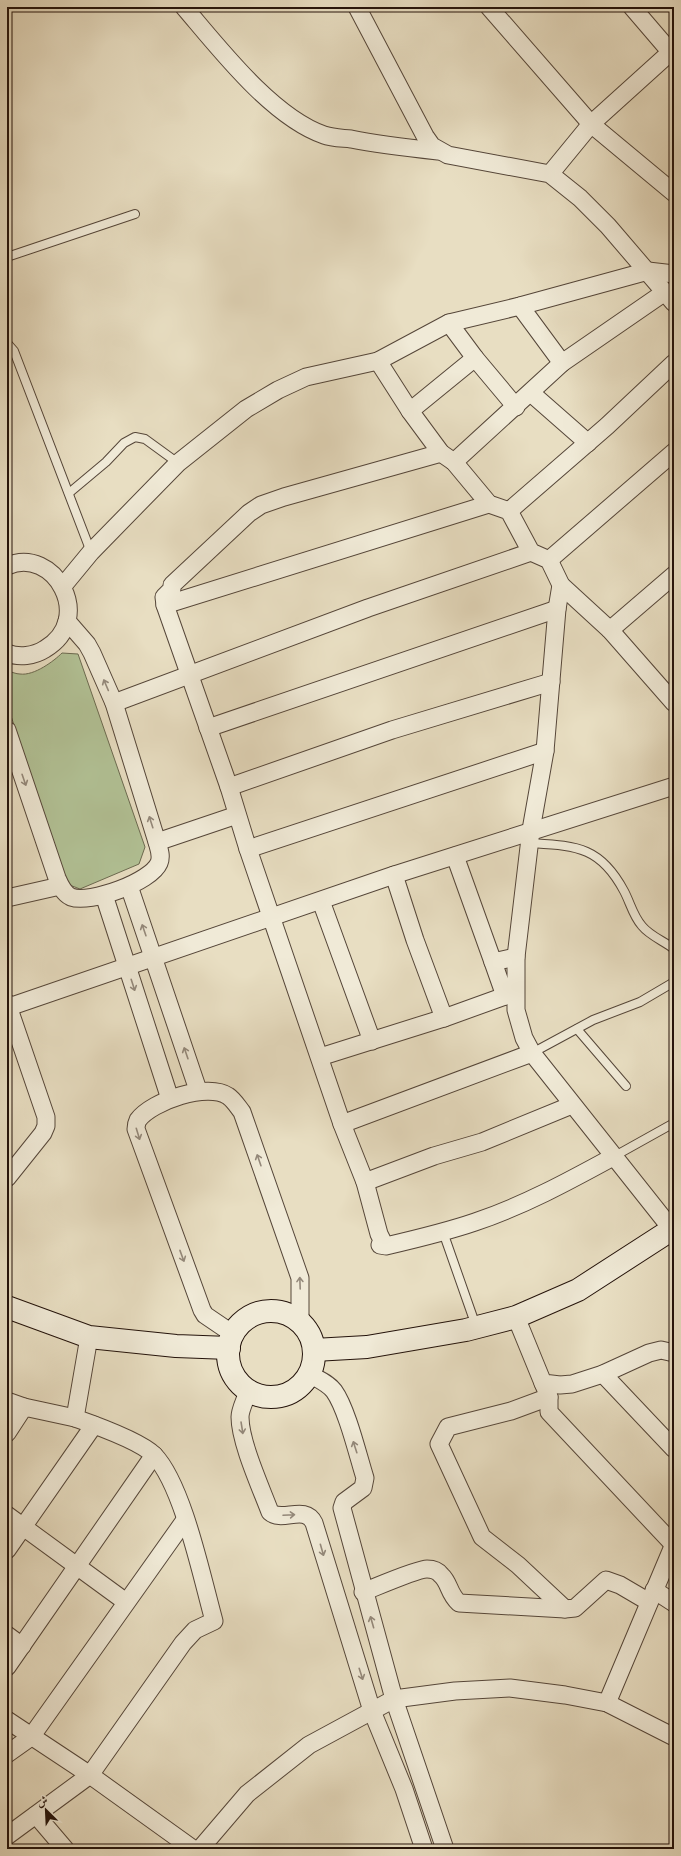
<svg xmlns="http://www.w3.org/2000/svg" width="681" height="1856" font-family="'Gentium Book Plus',Amiri,serif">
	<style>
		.green { fill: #b2c296; stroke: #6b6a50 }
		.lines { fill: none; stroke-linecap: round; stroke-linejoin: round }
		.lane-casing { stroke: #554639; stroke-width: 10 }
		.street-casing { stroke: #554639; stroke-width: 19 }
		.secondary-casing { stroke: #24130b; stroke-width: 24 }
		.lane { stroke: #f0ead7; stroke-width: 8 }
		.street { stroke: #f0ead7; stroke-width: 17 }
		.secondary { stroke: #f0ead7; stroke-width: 22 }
		.oneway { stroke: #94897b }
	</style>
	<rect width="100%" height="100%" fill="#e8dec2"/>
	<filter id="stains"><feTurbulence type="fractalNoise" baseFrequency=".005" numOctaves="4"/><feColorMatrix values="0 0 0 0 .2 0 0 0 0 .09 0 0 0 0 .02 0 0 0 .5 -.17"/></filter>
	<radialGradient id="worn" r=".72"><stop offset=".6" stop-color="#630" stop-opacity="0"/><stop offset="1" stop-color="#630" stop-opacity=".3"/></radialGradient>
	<path class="green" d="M62,653L78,654L145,847L139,864L80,889L67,884L7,704L8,671C12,672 16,674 20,674C34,676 54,661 62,653Z"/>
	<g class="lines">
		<defs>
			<g id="lane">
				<path d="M7,257L135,214"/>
				<path d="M7,343L14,351L91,552"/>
				<path d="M69,493L106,462L124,443L135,437L145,439L178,463"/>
				<path d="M530,843C576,846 600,846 624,891C630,902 633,916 642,926C650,936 664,941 674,949"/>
				<path d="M577,1029L626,1086"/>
				<path d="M532,1053L593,1020L640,1002L674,982"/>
				<path d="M613,1157L674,1123"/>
				<path d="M443,1232L476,1326"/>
			</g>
			<g id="street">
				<path d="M184,7C219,48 272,117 324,135C332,138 342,138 351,139C380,145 409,148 438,151"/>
				<path d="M357,7L425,136L432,146L448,155L550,174L580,198L608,226L674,303"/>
				<path d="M489,7L591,124L674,193"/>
				<path d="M632,7L674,56"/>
				<path d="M550,174L591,124L674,49"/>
				<path d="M520,306L562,363"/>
				<path d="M449,323L475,358L516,407"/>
				<path d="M378,361L410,411L441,453L454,462L489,504L509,511L531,552L549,560L561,585L610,630L674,703"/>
				<path d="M531,393L588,443"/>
				<path d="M410,411L475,358"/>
				<path d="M441,453L284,497L261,505L249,513L172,585V589L164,597L165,605L229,787L248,849L342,1124L365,1182L379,1234L382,1240L380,1245L386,1246C416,1239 446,1232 475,1222C523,1206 569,1181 613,1157"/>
				<path d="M454,462L562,363L665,292"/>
				<path d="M509,511L607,426L674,363"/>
				<path d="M549,560L674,452"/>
				<path d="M7,566C54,545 96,619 45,649C34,656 19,658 7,653"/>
				<path d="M561,585L557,609L545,751L531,830L516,957V1010L524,1038L532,1053L674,1232"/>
				<path d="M63,586L91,552L178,463L246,409L278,390L306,377L378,361L449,323L520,306L648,271L674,274"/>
				<path d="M165,605L489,504"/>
				<path d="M610,630L674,575"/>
				<path d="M114,703L368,608L531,552"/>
				<path d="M208,728L557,609"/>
				<path d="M7,730L57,878C60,885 63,893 71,897C90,904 151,882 159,863C162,856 159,849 157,842L114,703L92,653L87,644L67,621"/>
				<path d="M229,787L392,730L551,682"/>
				<path d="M157,842L237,815"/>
				<path d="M248,849L545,751"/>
				<path d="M455,856L493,962L516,957"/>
				<path d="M394,875L415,940L444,1018"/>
				<path d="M129,886L198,1090"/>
				<path d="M104,895L170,1099"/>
				<path d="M7,898L60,886"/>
				<path d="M321,901L372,1041"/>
				<path d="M493,962L505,996"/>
				<path d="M7,1003L46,1117V1126L43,1133L7,1178"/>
				<path d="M9,1007L394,875L674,786"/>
				<path d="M320,1057L444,1018L505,996L515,982"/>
				<path d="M342,1124L532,1053"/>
				<path d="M365,1182L434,1156L482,1142L572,1105"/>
				<path d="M516,1317L543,1383L560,1385L572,1384L603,1374L649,1353L661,1350L674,1353"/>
				<path d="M233,1334L205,1315L202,1310L136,1129C136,1126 137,1122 138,1120C152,1101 208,1082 228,1096C234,1100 238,1107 242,1112L300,1278V1322"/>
				<path d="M309,1374C318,1379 328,1383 334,1391C347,1409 358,1456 365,1478L363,1488L344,1502L342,1508L394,1699L445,1849"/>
				<path d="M603,1374L674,1449"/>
				<path d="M543,1383L549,1397V1412L674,1545"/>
				<path d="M248,1391C246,1399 240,1409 240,1417C240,1442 261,1488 270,1512C282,1523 305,1504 314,1523L372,1711L404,1789L424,1849"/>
				<path d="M549,1397L511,1411L448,1427L439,1444L482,1537L518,1565L565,1609L575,1608L606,1580L620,1585L649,1602"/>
				<path d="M7,1401L24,1407"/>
				<path d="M7,1433L24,1407L75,1418"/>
				<path d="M7,1515L126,1602"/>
				<path d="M7,1550L94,1425"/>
				<path d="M654,1590L674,1603"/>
				<path d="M363,1592C376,1587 417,1569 427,1569C433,1569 438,1571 441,1575C450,1583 448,1593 459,1603L565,1609"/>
				<path d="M7,1635L22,1646"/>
				<path d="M7,1667L154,1455"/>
				<path d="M607,1703L674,1544"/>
				<path d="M7,1720L90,1775L193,1849"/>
				<path d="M7,1754L31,1737L185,1520"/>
				<path d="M36,1815L65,1849"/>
				<path d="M7,1836L90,1775L183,1643L195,1630L214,1621C202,1578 183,1485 154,1455C140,1441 95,1425 75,1418L89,1337"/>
				<path d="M200,1849L247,1794L309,1745L394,1699L455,1691L510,1688L565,1695L607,1703L674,1737"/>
			</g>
			<g id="secondary">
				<path d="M7,1307L89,1337L176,1346L229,1348"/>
				<circle cx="271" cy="1354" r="43"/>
				<path d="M314,1350L367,1347L466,1330L516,1317L578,1290L674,1228"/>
			</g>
		</defs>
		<use href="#lane" class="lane-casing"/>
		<use href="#street" class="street-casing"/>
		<use href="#secondary" class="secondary-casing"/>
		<use href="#lane" class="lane"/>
		<use href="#street" class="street"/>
		<use href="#secondary" class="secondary"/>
	</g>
	<defs><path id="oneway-shaft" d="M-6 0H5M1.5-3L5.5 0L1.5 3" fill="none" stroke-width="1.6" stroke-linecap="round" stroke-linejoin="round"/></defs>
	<g class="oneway">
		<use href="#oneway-shaft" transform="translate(106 685) rotate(-113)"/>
		<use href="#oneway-shaft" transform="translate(24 780) rotate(71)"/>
		<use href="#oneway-shaft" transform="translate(151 822) rotate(-108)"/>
		<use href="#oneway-shaft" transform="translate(144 930) rotate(-109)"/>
		<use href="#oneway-shaft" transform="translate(133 985) rotate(72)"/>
		<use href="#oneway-shaft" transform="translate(186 1053) rotate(-109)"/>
		<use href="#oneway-shaft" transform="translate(138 1134) rotate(73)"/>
		<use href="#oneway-shaft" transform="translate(259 1160) rotate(-109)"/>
		<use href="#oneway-shaft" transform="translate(182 1256) rotate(70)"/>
		<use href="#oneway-shaft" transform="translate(300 1283) rotate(-92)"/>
		<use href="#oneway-shaft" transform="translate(242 1428) rotate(81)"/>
		<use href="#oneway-shaft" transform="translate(355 1447) rotate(-108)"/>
		<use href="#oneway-shaft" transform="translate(289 1515) rotate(-3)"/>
		<use href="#oneway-shaft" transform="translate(322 1550) rotate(74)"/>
		<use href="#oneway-shaft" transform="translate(372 1622) rotate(-106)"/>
		<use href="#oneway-shaft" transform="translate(361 1674) rotate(72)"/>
	</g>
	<rect width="681" height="1856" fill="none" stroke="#e8dec2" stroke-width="24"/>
	<rect x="8" y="8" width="665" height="1840" fill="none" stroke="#24130b" stroke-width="2"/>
	<rect x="12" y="12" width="657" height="1832" fill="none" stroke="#24130b"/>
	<g transform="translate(46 1810) rotate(336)" stroke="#f0ead7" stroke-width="3" paint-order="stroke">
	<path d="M0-3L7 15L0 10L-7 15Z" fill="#24130b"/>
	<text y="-6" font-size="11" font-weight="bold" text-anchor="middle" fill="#24130b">ش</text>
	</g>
	<rect width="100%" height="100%" filter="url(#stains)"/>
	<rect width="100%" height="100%" fill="url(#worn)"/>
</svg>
